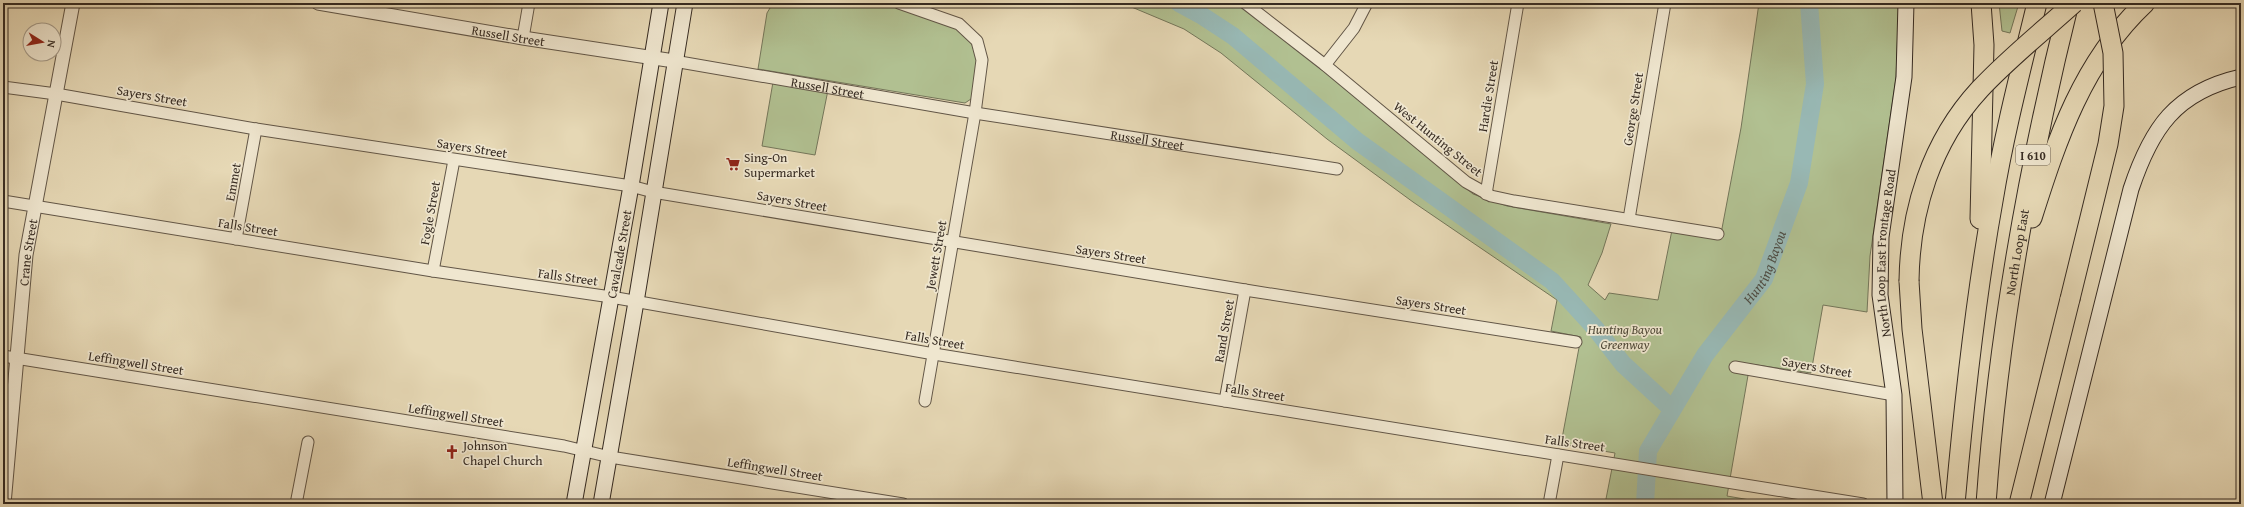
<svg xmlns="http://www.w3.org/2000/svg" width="2244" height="507" font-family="'Gentium Book Plus',serif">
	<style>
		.green { fill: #b1c091; stroke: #74765a }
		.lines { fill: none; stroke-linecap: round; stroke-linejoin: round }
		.river { stroke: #98b8b4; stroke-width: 18 }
		.minor-casing { stroke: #625647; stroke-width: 13 }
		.tertiary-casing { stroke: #625647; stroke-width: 15 }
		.secondary-casing { stroke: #362b22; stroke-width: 17 }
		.motorway-casing { stroke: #362b22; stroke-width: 21 }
		.minor { stroke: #efe6cf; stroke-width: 11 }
		.tertiary { stroke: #efe6cf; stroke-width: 13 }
		.secondary { stroke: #efe6cf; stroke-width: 15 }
		.motorway { stroke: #e6d8b5; stroke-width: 19 }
		.motorway-bridge-casing { stroke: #362b22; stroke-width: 21; stroke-linecap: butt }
		.motorway-bridge { stroke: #e6d8b5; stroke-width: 19 }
		.labels { text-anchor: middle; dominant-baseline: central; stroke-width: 3.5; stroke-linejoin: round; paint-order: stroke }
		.shield { fill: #efe6cf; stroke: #6e6356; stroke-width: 1 }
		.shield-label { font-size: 12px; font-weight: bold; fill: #362b22 }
		.street-label { font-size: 13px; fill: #362b22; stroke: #efe6cf }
		.poi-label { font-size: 13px; fill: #362b22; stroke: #efe6cf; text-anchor: start }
		.park-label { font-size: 13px; font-style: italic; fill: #4f4938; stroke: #efe6cf }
		.water-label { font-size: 14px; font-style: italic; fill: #4e4e46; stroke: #efe6cf }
	</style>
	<rect width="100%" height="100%" fill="#e6d8b5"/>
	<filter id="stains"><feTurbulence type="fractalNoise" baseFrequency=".005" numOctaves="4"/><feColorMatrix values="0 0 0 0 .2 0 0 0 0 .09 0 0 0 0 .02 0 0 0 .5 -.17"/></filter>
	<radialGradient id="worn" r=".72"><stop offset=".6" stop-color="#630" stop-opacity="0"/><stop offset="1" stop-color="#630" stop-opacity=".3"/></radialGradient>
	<g class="green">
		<path d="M773,3H885L955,27L971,41L977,61L974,97L965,103L758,69L767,13Z"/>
		<path d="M1122,3H1240L1319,64L1473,194L1507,206L1611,224L1602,253L1588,285L1605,300L1609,293L1658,300L1672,230L1720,239L1741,128L1759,3H1899L1896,78L1870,256L1867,312L1823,305L1811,373L1750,364L1727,496L1750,500V504H1605L1615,453L1561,444L1581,337L1551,331L1557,300L1413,202L1327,139L1221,53L1184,29Z"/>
		<path d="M1999,3H2019L2010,33L2002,31Z"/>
		<path d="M773,82L828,90L815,155L762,146Z"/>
	</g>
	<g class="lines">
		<g class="river">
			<path d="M1179,3L1201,15L1233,36L1357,141L1552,281L1595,328L1623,364L1672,409"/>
			<path id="s1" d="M1645,504L1648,451L1705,355L1764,279L1799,183L1815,84L1809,3"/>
		</g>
		<defs>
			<g id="minor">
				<path d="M899,3L959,24L977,41L982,60L975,113L925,401"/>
				<path d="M1245,3L1325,65L1466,182L1491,196L1514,201L1718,234"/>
				<path d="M523,38L529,3"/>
				<path id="s2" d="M674,61L975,113L1337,169"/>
				<path d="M1325,65L1354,28L1367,3"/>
				<path d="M3,87L56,94L256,129L631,186L653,192L1245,290L1576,342"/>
				<path d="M1486,194L1518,3"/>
				<path d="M3,201L433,271L611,297L934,354L1863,504"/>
				<path d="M1629,219L1665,3"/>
				<path d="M236,239L256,129"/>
				<path d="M433,271L454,160"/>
				<path d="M3,356L564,446L610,457L903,504"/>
				<path d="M1735,367L1894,395"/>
				<path d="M1225,401L1245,290"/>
				<path d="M296,504L308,442"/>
				<path d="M1549,504L1558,455"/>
			</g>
			<g id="tertiary">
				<path id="s3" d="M318,3L523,38L674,61"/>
				<path id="s4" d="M4,504L26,255L73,3"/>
			</g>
			<g id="secondary">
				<path id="s5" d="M574,504L631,186L661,3"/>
				<path d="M601,504L636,302L685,3"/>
				<path id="s6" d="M1895,504L1894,395L1880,295L1881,237L1904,77L1906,3"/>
				<path d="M2052,504L2131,189C2151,129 2175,92 2241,77"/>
			</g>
			<g id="motorway">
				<path d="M2032,218C2057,139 2083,61 2145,3"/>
				<path d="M1980,219L1984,45L1981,3"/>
				<path d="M1909,281L1912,329L1933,504"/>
				<path d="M1955,504C1964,403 1975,301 1993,201C2004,134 2021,69 2037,3"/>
				<path id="s7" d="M1986,504C1998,334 2028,168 2069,3"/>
				<path d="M2019,504L2070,299"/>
			</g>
		</defs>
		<use href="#minor" class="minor-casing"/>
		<use href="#tertiary" class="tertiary-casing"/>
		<use href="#secondary" class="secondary-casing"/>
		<use href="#motorway" class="motorway-casing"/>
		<use href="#minor" class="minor"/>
		<use href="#tertiary" class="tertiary"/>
		<use href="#secondary" class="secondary"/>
		<use href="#motorway" class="motorway"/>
		<defs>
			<g id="motorway-bridge">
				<path d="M1909,281C1910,211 1931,142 1980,89C2009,58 2043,31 2074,3"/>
				<path d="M2070,299L2108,144L2114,106L2113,53L2103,3"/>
			</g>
		</defs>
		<use href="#motorway-bridge" class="motorway-bridge-casing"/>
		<use href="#motorway-bridge" class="motorway-bridge"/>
	</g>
	<defs>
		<symbol id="supermarket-bare" viewBox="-9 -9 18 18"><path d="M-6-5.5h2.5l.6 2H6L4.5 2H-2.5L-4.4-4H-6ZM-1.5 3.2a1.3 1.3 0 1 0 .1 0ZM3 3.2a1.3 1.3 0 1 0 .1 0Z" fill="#8f2418" stroke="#efe6cf" stroke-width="2.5" paint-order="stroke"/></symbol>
		<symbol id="church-bare" viewBox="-9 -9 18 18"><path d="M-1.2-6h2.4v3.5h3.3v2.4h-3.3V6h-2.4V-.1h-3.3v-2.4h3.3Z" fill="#8f2418" stroke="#efe6cf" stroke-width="2.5" paint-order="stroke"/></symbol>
	</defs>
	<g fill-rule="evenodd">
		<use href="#supermarket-bare" x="723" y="154" width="20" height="20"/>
		<use href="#church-bare" x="442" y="442" width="20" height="20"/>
	</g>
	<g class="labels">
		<rect class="shield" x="2016" y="145" width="34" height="20" rx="3"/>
		<g class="shield-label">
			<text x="2033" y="155">I 610</text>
		</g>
		<g class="street-label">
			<text stroke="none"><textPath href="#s3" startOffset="193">Russell Street</textPath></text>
			<text stroke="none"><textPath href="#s2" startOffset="156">Russell Street</textPath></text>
			<text transform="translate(152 96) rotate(10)">Sayers Street</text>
			<text transform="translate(1488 96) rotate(-81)">Hardie Street</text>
			<text transform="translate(1633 109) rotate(-81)">George Street</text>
			<text transform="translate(1438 139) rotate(39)">West Hunting Street</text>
			<text stroke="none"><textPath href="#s2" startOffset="480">Russell Street</textPath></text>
			<text transform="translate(472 148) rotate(9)">Sayers Street</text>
			<text transform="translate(233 182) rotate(-80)">Emmet</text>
			<text transform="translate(792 201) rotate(10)">Sayers Street</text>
			<text transform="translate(430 213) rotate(-80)">Fogle Street</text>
			<text transform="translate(248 227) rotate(9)">Falls Street</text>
			<text stroke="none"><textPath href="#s4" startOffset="253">Crane Street</textPath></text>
			<text stroke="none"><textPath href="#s7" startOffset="254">North Loop East</textPath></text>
			<text stroke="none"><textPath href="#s6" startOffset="252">North Loop East Frontage Road</textPath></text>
			<text stroke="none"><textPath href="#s5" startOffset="254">Cavalcade Street</textPath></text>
			<text transform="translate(1111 254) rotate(9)">Sayers Street</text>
			<text transform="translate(936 255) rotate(-80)">Jewett Street</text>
			<text transform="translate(568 277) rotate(8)">Falls Street</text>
			<text transform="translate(1431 305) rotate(9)">Sayers Street</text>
			<text transform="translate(1224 331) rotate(-80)">Rand Street</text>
			<text transform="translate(935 340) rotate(10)">Falls Street</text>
			<text transform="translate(136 363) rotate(9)">Leffingwell Street</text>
			<text transform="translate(1817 367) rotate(10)">Sayers Street</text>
			<text transform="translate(1255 392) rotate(9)">Falls Street</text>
			<text transform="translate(456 415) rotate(9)">Leffingwell Street</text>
			<text transform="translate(1575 443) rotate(8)">Falls Street</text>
			<text transform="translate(775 469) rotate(9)">Leffingwell Street</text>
		</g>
		<g class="poi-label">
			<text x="744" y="157">Sing-On<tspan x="744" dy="15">Supermarket</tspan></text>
			<text x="463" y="445">Johnson<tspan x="463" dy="15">Chapel Church</tspan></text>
		</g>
		<g class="park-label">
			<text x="1625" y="329">Hunting Bayou<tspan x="1625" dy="15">Greenway</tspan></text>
		</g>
		<g class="water-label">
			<text stroke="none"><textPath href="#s1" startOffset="272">Hunting Bayou</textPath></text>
		</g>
	</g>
	<rect width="2244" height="507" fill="none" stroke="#e6d8b5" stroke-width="16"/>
	<rect x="4" y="4" width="2236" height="499" fill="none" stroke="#362b22" stroke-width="2"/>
	<rect x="8" y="8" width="2228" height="491" fill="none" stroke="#362b22"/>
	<g transform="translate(42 42) rotate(101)"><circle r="19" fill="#efe6cf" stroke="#a59b8a"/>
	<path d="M0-3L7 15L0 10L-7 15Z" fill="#8f2418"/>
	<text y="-6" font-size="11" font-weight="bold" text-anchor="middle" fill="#362b22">N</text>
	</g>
	<rect width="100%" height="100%" filter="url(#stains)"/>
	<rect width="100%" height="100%" fill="url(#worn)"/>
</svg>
